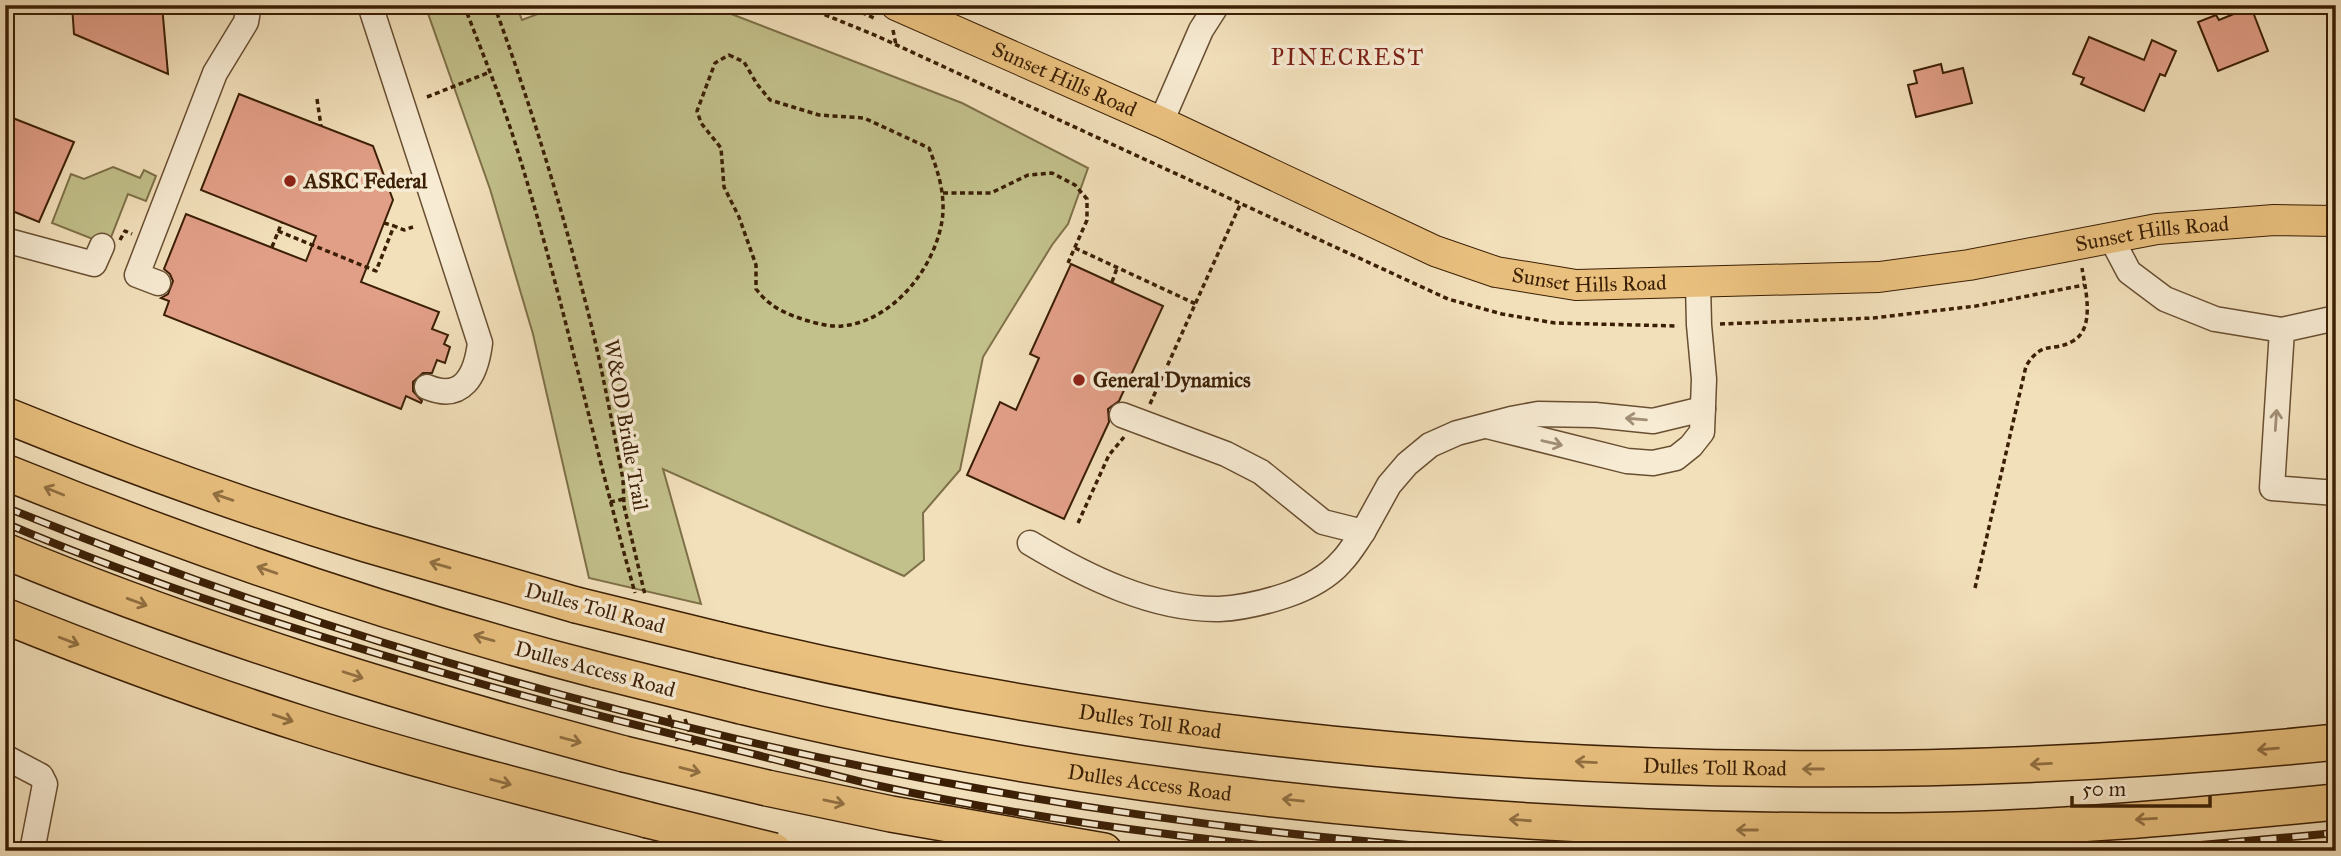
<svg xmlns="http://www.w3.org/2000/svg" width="2341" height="856" font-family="'IM FELL Great Primer',serif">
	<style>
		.green { fill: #c2c08b; stroke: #7e7048; stroke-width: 2 }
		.building { fill: #e29f88; stroke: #3b1f05; stroke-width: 2 }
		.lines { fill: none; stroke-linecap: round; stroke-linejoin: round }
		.minor-casing { stroke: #694f32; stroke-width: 27 }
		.major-casing { stroke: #3b1f05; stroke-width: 32 }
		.highway-casing { stroke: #3b1f05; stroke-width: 38 }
		.path { stroke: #3b1f05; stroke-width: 3.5; stroke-dasharray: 5 3.5; stroke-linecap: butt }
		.minor { stroke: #f7ebd3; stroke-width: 24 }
		.major { stroke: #e9c07e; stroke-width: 30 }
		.highway { stroke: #e9c07e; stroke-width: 35 }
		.rail-casing { stroke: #3b1f05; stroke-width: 8 }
		.rail { stroke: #f7ebd3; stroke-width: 5; stroke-dasharray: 16; stroke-linecap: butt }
		.highway-bridge-casing { stroke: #3b1f05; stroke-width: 38; stroke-linecap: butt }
		.highway-bridge { stroke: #e9c07e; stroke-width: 35 }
		.oneway { stroke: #a28f76 }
		.oneway2 { stroke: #927042 }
		.poi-dot { fill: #8f2418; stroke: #f7ebd3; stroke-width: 2.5 }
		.labels { text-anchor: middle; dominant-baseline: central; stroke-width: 7; stroke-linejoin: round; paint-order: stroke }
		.street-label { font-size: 21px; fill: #3b1f05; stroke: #f7ebd3 }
		.poi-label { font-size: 21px; font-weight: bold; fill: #3b1f05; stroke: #f7ebd3; text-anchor: start }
		.neighbourhood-label { font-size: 23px; letter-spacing: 2px; fill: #7a1f14; stroke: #f7ebd3 }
	</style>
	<rect width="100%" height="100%" fill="#f2e0bb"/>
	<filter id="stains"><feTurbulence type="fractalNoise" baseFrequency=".00286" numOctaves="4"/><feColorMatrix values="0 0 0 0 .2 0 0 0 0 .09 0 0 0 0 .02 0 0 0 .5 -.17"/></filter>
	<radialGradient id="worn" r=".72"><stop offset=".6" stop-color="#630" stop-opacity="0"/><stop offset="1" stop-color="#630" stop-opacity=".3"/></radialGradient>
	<g class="green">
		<path d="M425,5H516L522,20L538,14L545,5H708L962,103L1088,168L1068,224L1052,245L983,357L960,470L923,513L924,560L904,576L663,469L701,604L589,578L533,334L490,189Z"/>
		<path d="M113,167L140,178L144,170L156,176L146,201L128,194L108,245L52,223L71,174L84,179Z"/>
	</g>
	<g class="building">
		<path d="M72,5H162L168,74L74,34Z"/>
		<path d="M2251,7L2268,51L2218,71L2198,22L2216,15L2219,20Z"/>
		<path d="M2089,37L2144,60L2152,40L2176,51L2165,76L2160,74L2144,111L2081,84L2084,78L2073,74Z"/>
		<path d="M1941,64L1943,73L1963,68L1972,103L1916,117L1908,85L1917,83L1914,71Z"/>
		<path d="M239,94L373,146L393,200L361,282L439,312L432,329L448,335L444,344L450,347L445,363L437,360L432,373H423L413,382V391L422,401L421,403L406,396L401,409L164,315L169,301L161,298L168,294L173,281L170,274L164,269L186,214L306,261L316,236L201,190Z"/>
		<path d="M5,115L74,142L39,222L5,208Z"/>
		<path d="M1071,264L1163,306L1119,401L1108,409L1109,422L1064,519L967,475L1000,402L1016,410L1039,358L1030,354Z"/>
	</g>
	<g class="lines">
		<defs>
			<g id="minor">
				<path d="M370,5L480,343C476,375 463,402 427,387"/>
				<path d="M1161,122L1201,30L1217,5"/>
				<path d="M2111,238L2129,272L2165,299L2215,319L2282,330"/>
				<path d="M5,240L94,264L102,246"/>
				<path d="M158,283L137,275L215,73L246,22L249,5"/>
				<path d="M2336,318L2282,330L2272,488L2336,493"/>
				<path d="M1122,415L1226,454L1261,472L1323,522L1363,532L1389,485L1407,464L1430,445L1457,433L1511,419L1538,414L1595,415L1653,421L1703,409"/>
				<path d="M1487,426L1627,461L1653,463L1676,458L1691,446L1702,432L1704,379L1699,325L1698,283"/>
				<path d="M1030,543C1085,576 1153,610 1219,609C1242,608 1266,602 1287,595C1307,588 1327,578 1341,562C1350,553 1356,542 1363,532"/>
				<path d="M5,757L41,776L45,784L32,851"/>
			</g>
			<g id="major">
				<path id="s1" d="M896,5L1161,122L1435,251L1496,272L1576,285L1879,277L1969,265L2157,229L2274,220L2336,221"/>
			</g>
			<g id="highway">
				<path d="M5,415C123,463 244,507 366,544C436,565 506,584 576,605"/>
				<path d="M5,472C198,550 396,618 597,670"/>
				<path d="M5,551C205,634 415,698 624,754"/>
				<path d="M5,616C104,656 204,693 305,725C418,761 533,790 648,820"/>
				<path id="s2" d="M719,640C1245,767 1798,798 2336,742"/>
				<path id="s3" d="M741,706C1120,798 1512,833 1901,831C2046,830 2192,816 2336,802"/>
				<path d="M767,788L891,814L1104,851"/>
			</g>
		</defs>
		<use href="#minor" class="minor-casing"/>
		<use href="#major" class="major-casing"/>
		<use href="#highway" class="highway-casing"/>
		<g class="path">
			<path d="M464,5C480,47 497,88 511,130C560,282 592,439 635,593"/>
			<path d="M494,5C531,105 562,208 588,312C602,367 612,423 623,479L624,506L645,595"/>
			<path d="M801,5L877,36L1448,299L1502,314L1555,323L1678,326"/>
			<path d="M846,5L876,19"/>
			<path d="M893,30L896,45"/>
			<path d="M729,55L744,62L757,84L770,100L819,115L864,118L929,148C938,171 946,195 942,221C934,269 893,321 842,326C824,328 784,315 771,304C765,300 760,294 756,289V265L739,217L724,187L721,148L701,123L697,111L715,63Z"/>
			<path d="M427,97L490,72"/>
			<path d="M317,99L321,126"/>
			<path d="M943,193H991L1028,175L1052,173L1075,185L1087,199V220L1068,263"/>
			<path d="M384,223L394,226"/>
			<path d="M278,231L376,271L394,226L404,230L413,227"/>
			<path d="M120,240L125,231L132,234"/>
			<path d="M272,247L282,222"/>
			<path d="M1075,248L1196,304"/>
			<path d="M1112,282L1117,268"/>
			<path d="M1720,324L1873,318L1976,306L2084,285"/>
			<path d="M1150,404L1240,205"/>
			<path d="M610,502L624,499"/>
			<path d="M1078,523L1109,455L1124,437"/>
			<path d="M1975,588L2026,366C2043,339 2052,353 2073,341C2096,328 2085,288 2082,268"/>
			<path d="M669,715L677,741"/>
			<path d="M685,719L694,745"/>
		</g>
		<use href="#minor" class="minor"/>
		<use href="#major" class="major"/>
		<use href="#highway" class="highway"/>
		<defs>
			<g id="rail">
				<path d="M5,507C476,698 979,817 1486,851"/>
				<path d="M5,523C155,587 311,635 468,680C564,708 660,731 757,755C797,765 836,776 875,785C1019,817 1166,835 1312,851"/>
				<path d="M2133,851L2336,833"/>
				<path d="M2317,851L2336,849"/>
			</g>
		</defs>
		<use href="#rail" class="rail-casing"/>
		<use href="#rail" class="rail"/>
		<defs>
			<g id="highway-bridge">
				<path d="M576,605L719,640"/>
				<path d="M597,670L741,706"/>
				<path d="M624,754L767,788"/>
				<path d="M648,820L774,851"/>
			</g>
		</defs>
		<use href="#highway-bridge" class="highway-bridge-casing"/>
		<use href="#highway-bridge" class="highway-bridge"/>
	</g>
	<defs><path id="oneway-shaft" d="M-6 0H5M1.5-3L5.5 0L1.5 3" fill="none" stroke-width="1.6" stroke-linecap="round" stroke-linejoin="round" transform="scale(1.75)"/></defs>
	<g class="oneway">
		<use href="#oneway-shaft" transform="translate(1636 419) rotate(-175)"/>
		<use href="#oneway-shaft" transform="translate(2276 420) rotate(-86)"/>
		<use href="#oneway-shaft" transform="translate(1552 443) rotate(13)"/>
	</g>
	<g class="oneway2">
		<use href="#oneway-shaft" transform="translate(54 491) rotate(-158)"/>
		<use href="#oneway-shaft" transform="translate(223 497) rotate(-161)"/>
		<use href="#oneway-shaft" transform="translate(440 565) rotate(-164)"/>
		<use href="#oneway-shaft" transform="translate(267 570) rotate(-161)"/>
		<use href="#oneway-shaft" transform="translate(137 602) rotate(20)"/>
		<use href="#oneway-shaft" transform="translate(484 638) rotate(-164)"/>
		<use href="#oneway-shaft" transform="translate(69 641) rotate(21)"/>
		<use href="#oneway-shaft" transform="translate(353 675) rotate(18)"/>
		<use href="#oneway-shaft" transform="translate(283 718) rotate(19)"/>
		<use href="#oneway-shaft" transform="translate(571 740) rotate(15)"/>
		<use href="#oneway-shaft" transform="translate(2268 749) rotate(175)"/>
		<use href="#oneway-shaft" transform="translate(1586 762) rotate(-177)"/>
		<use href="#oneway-shaft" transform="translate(2041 764) rotate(177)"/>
		<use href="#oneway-shaft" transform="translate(1813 769) rotate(-180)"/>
		<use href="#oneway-shaft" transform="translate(690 770) rotate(14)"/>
		<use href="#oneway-shaft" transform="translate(501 782) rotate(15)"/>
		<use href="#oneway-shaft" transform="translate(1293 800) rotate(-174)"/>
		<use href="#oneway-shaft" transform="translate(834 802) rotate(12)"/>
		<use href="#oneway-shaft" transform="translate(2146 819) rotate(177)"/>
		<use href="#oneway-shaft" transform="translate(1520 820) rotate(-176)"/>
		<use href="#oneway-shaft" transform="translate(1747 830) rotate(180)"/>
	</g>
	<g class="poi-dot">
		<circle cx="290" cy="181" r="7"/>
		<circle cx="1079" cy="380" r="7"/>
	</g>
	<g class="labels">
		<g class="street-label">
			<text stroke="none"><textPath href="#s1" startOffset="184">Sunset Hills Road</textPath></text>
			<text stroke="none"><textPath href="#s1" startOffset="1318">Sunset Hills Road</textPath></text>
			<text stroke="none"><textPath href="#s1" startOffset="751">Sunset Hills Road</textPath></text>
			<text transform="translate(626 425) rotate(80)">W&amp;OD Bridle Trail</text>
			<text transform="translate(595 608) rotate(15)">Dulles Toll Road</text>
			<text transform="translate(595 669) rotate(15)">Dulles Access Road</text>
			<text stroke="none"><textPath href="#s2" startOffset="439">Dulles Toll Road</textPath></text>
			<text stroke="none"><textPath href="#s2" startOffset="1006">Dulles Toll Road</textPath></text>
			<text stroke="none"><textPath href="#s3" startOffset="416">Dulles Access Road</textPath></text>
		</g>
		<g class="poi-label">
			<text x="304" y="181">ASRC Federal</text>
			<text x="1093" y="380">General Dynamics</text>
		</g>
		<g class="neighbourhood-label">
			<text x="1348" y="57">PINECREST</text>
		</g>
	</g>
	<rect width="2341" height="856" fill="none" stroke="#f2e0bb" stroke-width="28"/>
	<rect x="7" y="7" width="2327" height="842" fill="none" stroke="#3b1f05" stroke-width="3.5"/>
	<rect x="14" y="14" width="2313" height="828" fill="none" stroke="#3b1f05" stroke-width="2"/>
	<path d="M2072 796v10h138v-10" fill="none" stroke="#3b1f05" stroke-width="3.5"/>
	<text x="2082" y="796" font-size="21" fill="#3b1f05" stroke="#f7ebd3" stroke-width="5" paint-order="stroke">50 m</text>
	<rect width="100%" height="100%" filter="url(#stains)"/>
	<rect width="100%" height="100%" fill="url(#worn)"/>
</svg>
